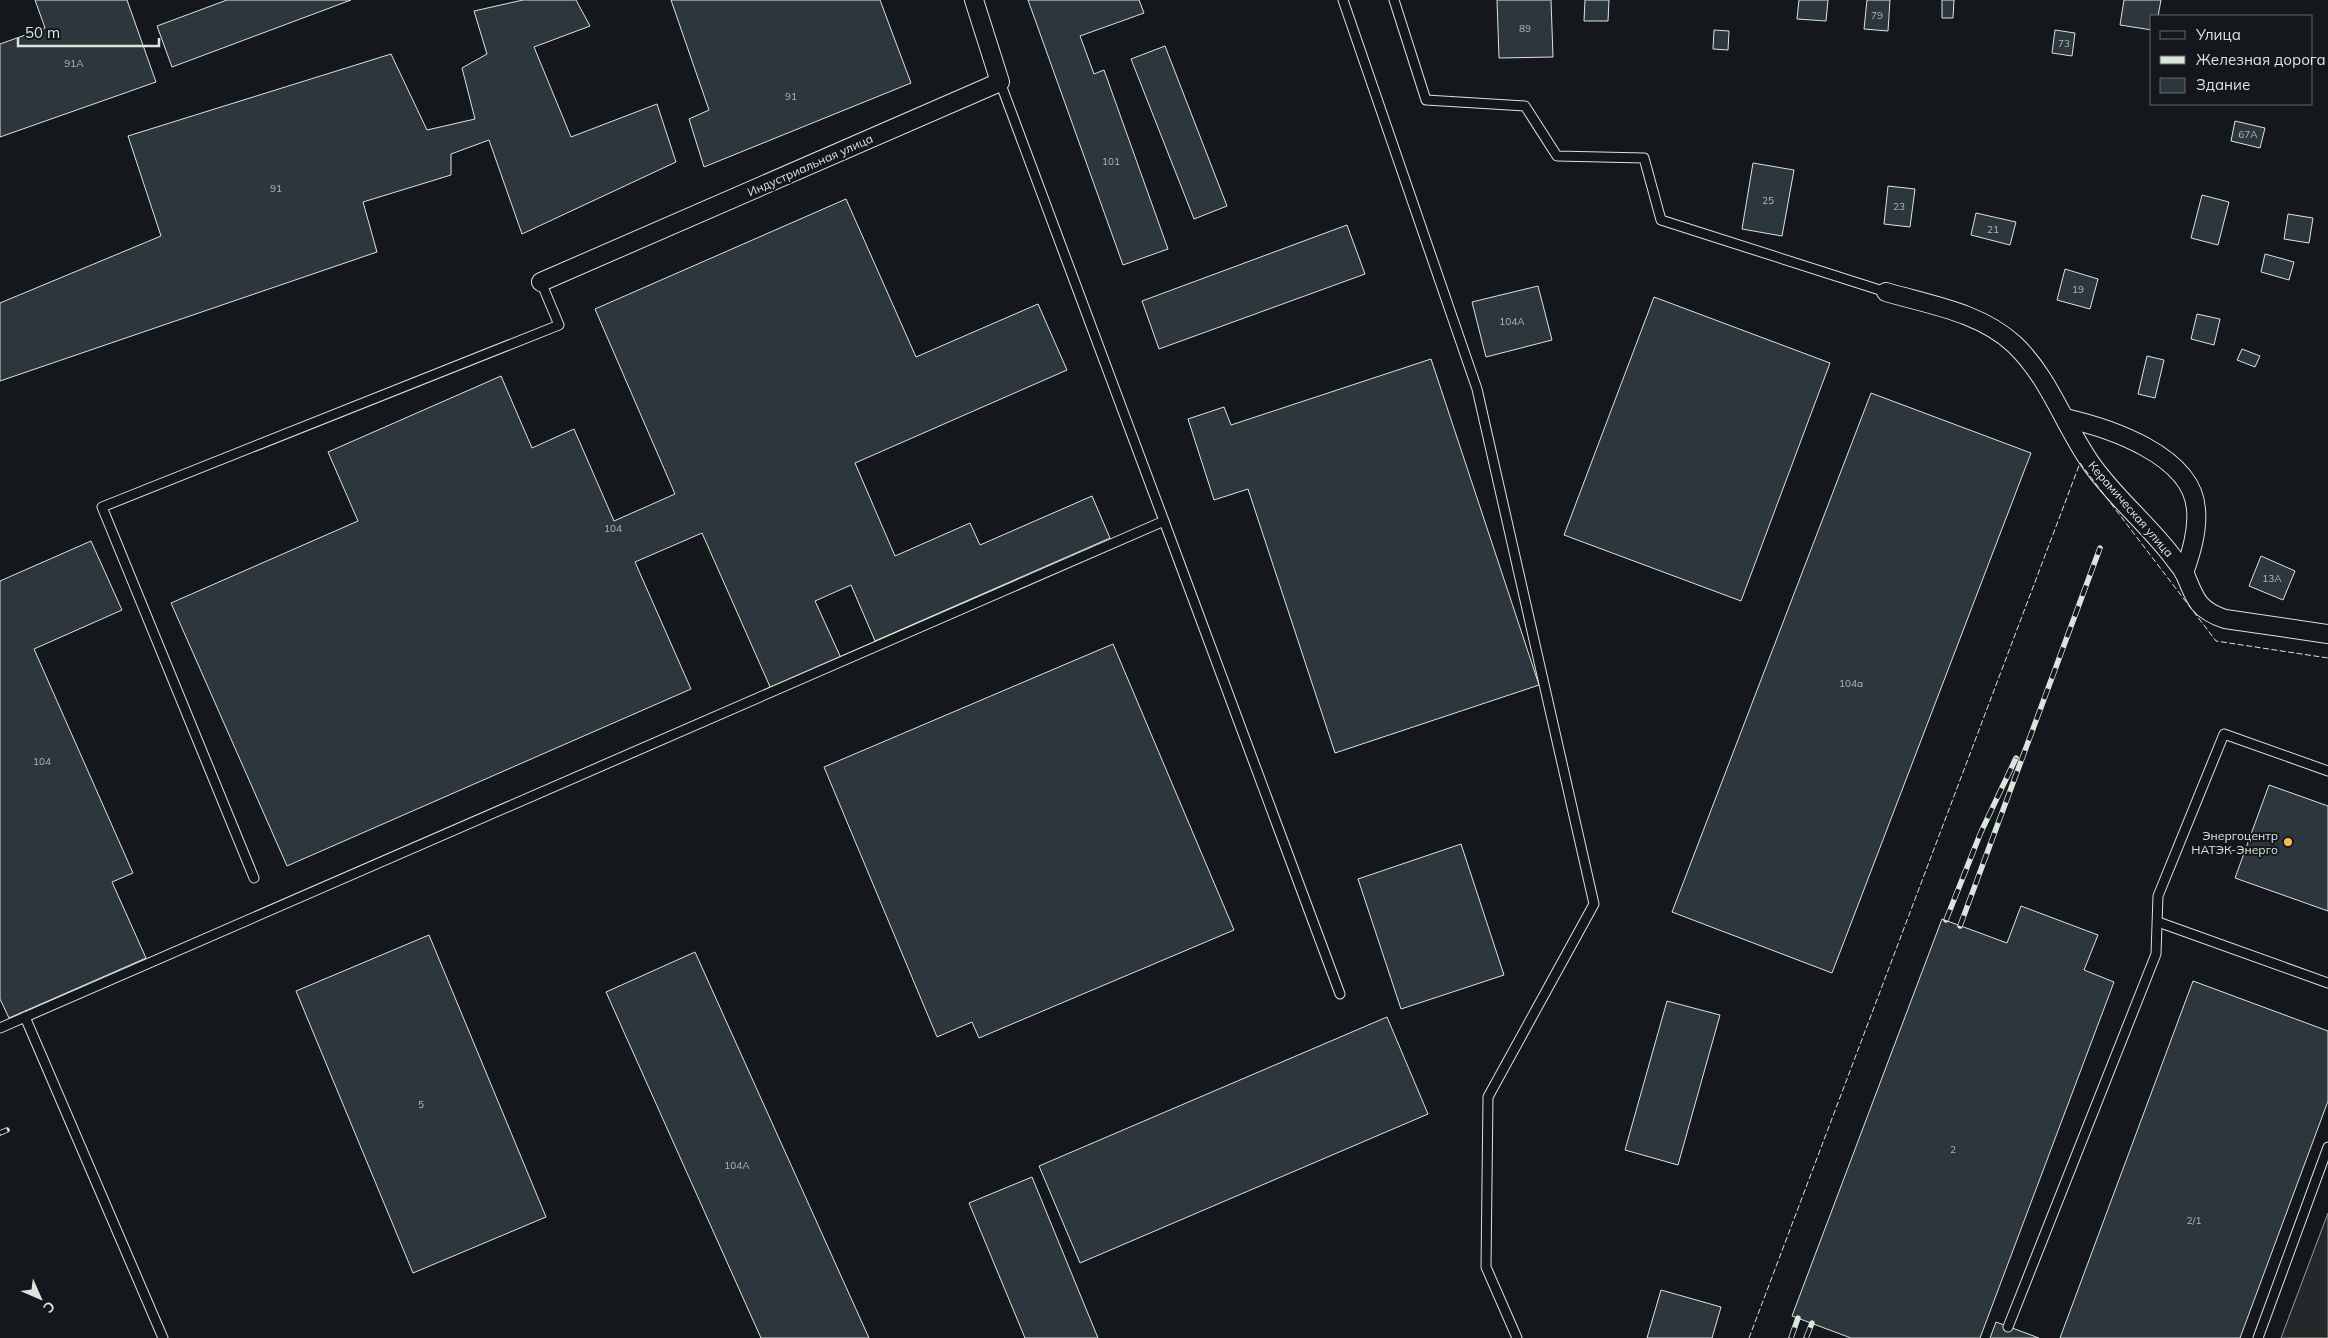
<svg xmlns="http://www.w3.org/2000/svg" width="2328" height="1338" font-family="Mulish,sans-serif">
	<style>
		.parking { fill: #24282b; stroke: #939e99 }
		.building { fill: #2c363c; stroke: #d8e6dc }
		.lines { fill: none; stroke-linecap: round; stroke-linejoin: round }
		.service-casing { stroke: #d8e6dc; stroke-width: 11 }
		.minor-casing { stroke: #d8e6dc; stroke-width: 20 }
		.service { stroke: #14181c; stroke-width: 9 }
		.minor { stroke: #14181c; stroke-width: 18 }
		.rail-casing { stroke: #d8e6dc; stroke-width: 5.5 }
		.rail { stroke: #14181c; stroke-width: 4; stroke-dasharray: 11; stroke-linecap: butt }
		.fence { stroke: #d8e6dc; stroke-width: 1; stroke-dasharray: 6 2.5; stroke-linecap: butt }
		.poi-dot { fill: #ffb74d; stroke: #14181c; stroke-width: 2 }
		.labels { text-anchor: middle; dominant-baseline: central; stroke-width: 4; stroke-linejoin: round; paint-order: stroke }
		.number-label { font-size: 10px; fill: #adbab4 }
		.street-label { font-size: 12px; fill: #d8e6dc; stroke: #14181c }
		.poi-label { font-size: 12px; fill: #d8e6dc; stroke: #14181c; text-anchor: end }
	</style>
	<rect width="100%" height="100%" fill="#14181c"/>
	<path class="parking" d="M2328,1213V1338H2281Z"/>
	<g class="building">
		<path d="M35,0H127L156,82L0,137V44L45,28Z"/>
		<path d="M227,0H351L172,67L157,26Z"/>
		<path d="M523,0H576L590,26L534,47L571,137L657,104L676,162L522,234L489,140L451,154V175L363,202L377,252L0,381V303L161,236L128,136L391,54L427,130L475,119L462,68L487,54L474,11Z"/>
		<path d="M671,0H880L911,83L704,167L689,119L709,110Z"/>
		<path d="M1028,0H1139L1144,13L1080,36L1094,74L1104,70L1168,249L1123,265Z"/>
		<path d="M1497,0H1551L1553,57L1499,58Z"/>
		<path d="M1585,0H1609L1608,21H1584Z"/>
		<path d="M1799,0H1828L1826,21L1797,19Z"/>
		<path d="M1867,0H1890L1888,31L1864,29Z"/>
		<path d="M1942,0H1954L1953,18H1942Z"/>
		<path d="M2124,0H2161L2158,16H2152V30L2120,25Z"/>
		<path d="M1714,30L1729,31L1728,50L1713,49Z"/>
		<path d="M2055,30L2075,33L2072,56L2052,53Z"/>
		<path d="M1165,46L1227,206L1194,219L1131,59Z"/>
		<path d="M2235,121L2265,128L2260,148L2231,141Z"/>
		<path d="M1753,163L1794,170L1782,236L1742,229Z"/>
		<path d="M1888,186L1915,189L1910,227L1884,224Z"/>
		<path d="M2202,195L2229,202L2218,245L2191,238Z"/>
		<path d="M846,199L916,357L1038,304L1067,370L855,463L895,556L970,523L980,545L1092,496L1110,538L875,641L851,585L815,601L841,658L771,689L702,533L635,562L691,689L287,866L171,603L358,521L328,452L501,376L532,448L574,429L614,521L675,494L595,309Z"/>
		<path d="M1976,213L2016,222L2010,245L1971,235Z"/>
		<path d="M2288,214L2313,218L2309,243L2284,239Z"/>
		<path d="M1347,225L1365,274L1159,349L1142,301Z"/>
		<path d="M2265,254L2294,262L2289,280L2261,272Z"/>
		<path d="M2065,269L2098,279L2090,309L2057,300Z"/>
		<path d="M1538,286L1552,340L1486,357L1472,302Z"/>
		<path d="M1654,297L1830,363L1741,601L1564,535Z"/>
		<path d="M2197,314L2220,319L2214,345L2191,339Z"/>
		<path d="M2242,349L2260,356L2255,367L2237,360Z"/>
		<path d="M2147,356L2164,360L2155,398L2138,394Z"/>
		<path d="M1431,359L1539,685L1335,753L1248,489L1214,500L1188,419L1224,407L1231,425Z"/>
		<path d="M1871,393L2031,453L1832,973L1672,912Z"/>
		<path d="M91,541L122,610L34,649L133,873L112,882L146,958L9,1018L0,999V581Z"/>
		<path d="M2261,556L2295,571L2283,600L2249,586Z"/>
		<path d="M1113,644L1234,930L979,1038L972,1022L937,1037L824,767Z"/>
		<path d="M2269,785L2328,806V911L2235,878Z"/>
		<path d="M1461,844L1504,975L1401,1009L1358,879Z"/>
		<path d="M2021,906L2098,935L2084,970L2114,982L1980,1338H1851L1792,1316L1942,919L2007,943Z"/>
		<path d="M429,935L546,1217L413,1273L296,991Z"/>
		<path d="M695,952L869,1338H761L606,992Z"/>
		<path d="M2193,981L2328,1031V1101L2240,1338H2060Z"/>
		<path d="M1667,1001L1720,1015L1678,1165L1625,1150Z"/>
		<path d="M1387,1017L1428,1114L1080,1263L1039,1166Z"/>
		<path d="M1032,1177L1098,1338H1025L969,1203Z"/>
		<path d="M1661,1290L1721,1307L1712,1338H1647Z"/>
		<path d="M1996,1322L2039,1338H1990Z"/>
	</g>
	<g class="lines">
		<defs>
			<g id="service">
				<path d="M1343,0L1477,389L1594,904L1488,1097L1486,1267L1517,1338"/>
				<path d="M1394,0L1426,100L1525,106L1557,156L1644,158L1661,220L1886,292"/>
				<path d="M1164,521L1340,994"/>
				<path d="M254,878L102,507L559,325L541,282"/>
				<path d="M2158,922L2328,983"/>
				<path d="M25,1017L163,1338"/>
				<path d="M0,1028L1164,521L1000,82"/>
				<path d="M2008,1327L2156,954L2158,896L2224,734L2328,771"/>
				<path d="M2258,1338L2328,1147"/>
			</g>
			<g id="minor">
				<path d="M541,282L1000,82L974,0"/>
				<path d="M1886,292C1930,305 1979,312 2014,344C2049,377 2063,423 2090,462C2113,496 2147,523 2172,556C2176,562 2182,568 2185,574C2195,599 2198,610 2225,619L2328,634"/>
				<path d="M2065,418C2109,428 2192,455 2196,509C2198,531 2191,553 2184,573"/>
			</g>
		</defs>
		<use href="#service" class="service-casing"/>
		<use href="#minor" class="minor-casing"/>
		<use href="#service" class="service"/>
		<use href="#minor" class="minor"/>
		<defs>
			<g id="rail">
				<path d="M1946,920L1981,832L2016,758"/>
				<path d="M1960,926L2100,548"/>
				<path d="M0,1133L7,1130"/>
				<path d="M1791,1338L1798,1318"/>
				<path d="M1806,1338L1812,1323"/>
			</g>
		</defs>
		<use href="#rail" class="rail-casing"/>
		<use href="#rail" class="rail"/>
		<path class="fence" d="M1749,1338L2080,463L2216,641L2328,658"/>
	</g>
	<circle class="poi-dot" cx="2288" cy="842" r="5"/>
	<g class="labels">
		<g class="number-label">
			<text x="1877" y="15">79</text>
			<text x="1525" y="28">89</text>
			<text x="2064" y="43">73</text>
			<text x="74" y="63">91А</text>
			<text x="791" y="96">91</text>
			<text x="2248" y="134">67А</text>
			<text x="1111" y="161">101</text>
			<text x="276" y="188">91</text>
			<text x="1768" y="200">25</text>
			<text x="1899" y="206">23</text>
			<text x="1993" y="229">21</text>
			<text x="2078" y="289">19</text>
			<text x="1512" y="321">104А</text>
			<text x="613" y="528">104</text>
			<text x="2272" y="578">13А</text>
			<text x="1851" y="683">104а</text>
			<text x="42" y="761">104</text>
			<text x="421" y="1104">5</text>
			<text x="1953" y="1149">2</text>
			<text x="737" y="1165">104А</text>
			<text x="2194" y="1220">2/1</text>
		</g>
		<g class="street-label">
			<text transform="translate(810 165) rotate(-24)">Индустриальная улица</text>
			<text transform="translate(2131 509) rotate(49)">Керамическая улица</text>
		</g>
		<g class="poi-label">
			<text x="2278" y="835">Энергоцентр<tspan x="2278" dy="14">НАТЭК-Энерго</tspan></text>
		</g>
	</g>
	<rect x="2150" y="15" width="162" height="90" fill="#14181c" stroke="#626a69"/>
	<rect x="2160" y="31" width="25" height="8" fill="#14181c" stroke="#626a69"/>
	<text x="2196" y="40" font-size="15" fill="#d8e6dc">Улица</text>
	<rect x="2160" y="56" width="25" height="8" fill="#d8e6dc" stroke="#626a69"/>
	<text x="2196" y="65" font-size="15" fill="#d8e6dc">Железная дорога</text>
	<rect x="2160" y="78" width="25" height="15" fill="#2c363c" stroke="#626a69"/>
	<text x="2196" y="90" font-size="15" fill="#d8e6dc">Здание</text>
	<g transform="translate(40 1298) rotate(135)" stroke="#14181c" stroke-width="4" paint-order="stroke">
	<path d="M0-4L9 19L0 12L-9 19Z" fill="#d8e6dc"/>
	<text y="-8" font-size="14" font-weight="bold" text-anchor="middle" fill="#d8e6dc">С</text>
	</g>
	<path d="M18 38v8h141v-8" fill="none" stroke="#d8e6dc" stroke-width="2.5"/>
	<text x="25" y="38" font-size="15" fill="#d8e6dc" stroke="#14181c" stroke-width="4" paint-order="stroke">50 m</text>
</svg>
